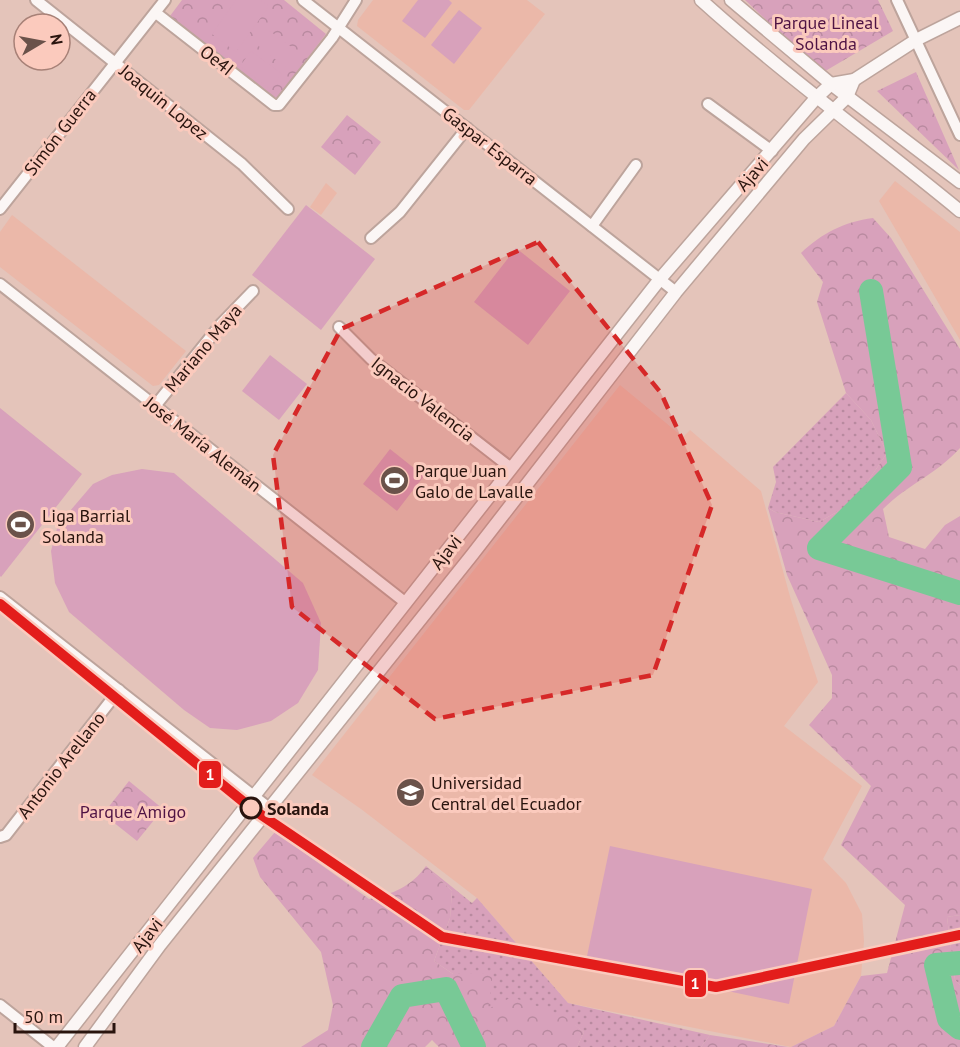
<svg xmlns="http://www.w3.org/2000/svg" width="960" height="1047" font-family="'PT Sans',sans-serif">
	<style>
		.built { fill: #ebb8a9 }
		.grass { fill: url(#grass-dots) }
		.forest { fill: url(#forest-crowns) }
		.pitch { fill: #d8a1bb }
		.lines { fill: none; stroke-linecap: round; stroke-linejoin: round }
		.river { stroke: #78c996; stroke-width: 24 }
		.minor-casing { stroke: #bda49c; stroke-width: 14 }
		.tertiary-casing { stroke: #bda49c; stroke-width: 15 }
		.minor { stroke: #fbf6f5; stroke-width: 10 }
		.tertiary { stroke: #fbf6f5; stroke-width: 12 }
		.metro-1-casing { stroke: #fbcabd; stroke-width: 15 }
		.metro-1 { stroke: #e31d1b; stroke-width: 10 }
		.marked { fill: #d62828; fill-opacity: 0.2; stroke: #d62828; stroke-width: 4.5; stroke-dasharray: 12 8; stroke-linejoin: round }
		.stop-dot { fill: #fbcabd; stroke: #29140e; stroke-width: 3 }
		.labels { text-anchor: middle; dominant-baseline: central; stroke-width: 6; stroke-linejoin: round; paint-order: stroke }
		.park-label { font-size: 18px; fill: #4f1344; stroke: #fbcabd }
		.street-label { font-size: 18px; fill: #29140e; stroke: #fbcabd }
		.poi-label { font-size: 18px; fill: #29140e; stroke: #fbcabd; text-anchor: start }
		.stop-label { font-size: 18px; font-weight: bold; fill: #29140e; stroke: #fbcabd; text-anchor: start }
		.line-badge { stroke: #fbcabd; stroke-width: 2 }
		.badge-label { font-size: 16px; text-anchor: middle; font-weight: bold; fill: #fff }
	</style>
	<defs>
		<pattern id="grass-dots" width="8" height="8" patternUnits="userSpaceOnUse" patternTransform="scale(1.5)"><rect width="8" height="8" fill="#d8a1bb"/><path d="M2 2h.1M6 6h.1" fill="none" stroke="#b98aa0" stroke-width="1.8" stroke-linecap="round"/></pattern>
		<pattern id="forest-crowns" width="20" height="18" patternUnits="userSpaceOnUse" patternTransform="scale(1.5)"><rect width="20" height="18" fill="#d8a1bb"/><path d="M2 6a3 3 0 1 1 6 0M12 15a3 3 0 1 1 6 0" fill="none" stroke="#b98aa0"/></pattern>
	</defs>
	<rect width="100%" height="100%" fill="#e4c4ba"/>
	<g class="built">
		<path d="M373,0H527L545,14L469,110H464L357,26L358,20Z"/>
		<path d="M895,181L960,232V340L879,201Z"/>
		<path d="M326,183L337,193L321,215L310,207Z"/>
		<path d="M12,215L186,351L159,385L153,386L0,267V232Z"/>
		<path d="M620,385L683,437L690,430L761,491L791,600L818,682L784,726L862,786L823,859L846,883L862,914L864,941L861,976L834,1026L791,1047L568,1003L477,898L361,809L312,775Z"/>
	</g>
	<g class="grass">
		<path d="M846,393L871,420L887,453L853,503L819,522L775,512L768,508L776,482L773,467Z"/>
		<path d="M426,866L472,903L477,898L568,1003L710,1035L701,1047H577L584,1032C549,1005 531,1009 488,1009L453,974L434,961L450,918L452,891Z"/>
		<path d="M960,915V985L955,980L947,917Z"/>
	</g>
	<g class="forest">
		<path d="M182,0H284L326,34L278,97L272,98L170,16Z"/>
		<path d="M745,0H878L893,31L822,73Z"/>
		<path d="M916,72L959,170L877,91Z"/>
		<path d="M347,115L381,142L355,175L321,147Z"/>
		<path d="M873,218L891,238L960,349V448C938,473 907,485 883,509L889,537L925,549L945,525L960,516V915L947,917L955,980L960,985V1047H791L834,1026L861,976L887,973L905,905L841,845L871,786L809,725L832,698V675L787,575L768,508L775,512L819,522L853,503L887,453L871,420L846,393L817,302L823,282L801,253C822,233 844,222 873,218Z"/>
		<path d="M129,781L163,809L137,841L103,814Z"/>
		<path d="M275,832L369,899C393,894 411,887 426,866L452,891L450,918L434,961L453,974L493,973L488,1009L512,997L564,1016L584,1032L577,1047H439L432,1040L425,1047H301L328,1030L333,1005L321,952L260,877L253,858Z"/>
		<path d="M710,1035L788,1047H701Z"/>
	</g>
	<g class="pitch">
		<path d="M236,0H260L269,6L236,52L212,34Z"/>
		<path d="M418,0H449L452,3L425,38L402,21Z"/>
		<path d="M459,10L482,28L454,64L431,45Z"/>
		<path d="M267,29L297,51L285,67L256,44Z"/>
		<path d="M251,51L282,74L270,89L240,66Z"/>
		<path d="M306,205L375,259L321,330L252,275Z"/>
		<path d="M516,248L570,291L528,345L474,302Z"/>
		<path d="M270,355L307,384L279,420L242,391Z"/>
		<path d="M0,408L82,474L1,577L0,576Z"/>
		<path d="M390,449L424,476L397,511L363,484Z"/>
		<path d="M142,469L174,473L303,583L321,623L318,670L298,703L271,721L237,730L210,728L184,710L69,612L55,583L51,551L58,525L93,484L112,475Z"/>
		<path d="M610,846L812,889L789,1004L586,961Z"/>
	</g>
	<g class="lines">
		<g class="river">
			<path d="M871,291L900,467L819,548L960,593"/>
			<path d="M960,963L936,965L949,1019L960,1028"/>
			<path d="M373,1047L402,996L446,989L474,1047"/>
		</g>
		<defs>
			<g id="minor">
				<path d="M36,0L242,164L288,209"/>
				<path d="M303,0L676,292"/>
				<path d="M897,0L960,135"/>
				<path d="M156,13L274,105H279L332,38L356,0"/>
				<path d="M708,104L772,151"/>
				<path d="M0,209L165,0"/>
				<path d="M592,226L636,165"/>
				<path d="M371,238L400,212L467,128"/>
				<path d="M0,284L406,603"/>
				<path d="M339,327L371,359L511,468"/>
				<path d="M155,406L222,323L253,291"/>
				<path d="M0,597L269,808"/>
				<path d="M0,837L6,835L119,690"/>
				<path d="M0,1005L53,1047"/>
			</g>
			<g id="tertiary">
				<path d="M701,0C784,75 874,140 960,211"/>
				<path d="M731,0L831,84L960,182"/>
				<path d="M57,1047L660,279L816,98L831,84L854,80L916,40L960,18"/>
				<path d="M85,1047L160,945L472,555L676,292L804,139L847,97L854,80"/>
			</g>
		</defs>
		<use href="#minor" class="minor-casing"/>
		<use href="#tertiary" class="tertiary-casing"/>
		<use href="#minor" class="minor"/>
		<use href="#tertiary" class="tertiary"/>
		<defs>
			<path id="metro-1" d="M0,604L251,808L442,937L716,987L960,935"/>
		</defs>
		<use href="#metro-1" class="metro-1-casing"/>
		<use href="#metro-1" class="metro-1"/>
	</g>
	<path class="marked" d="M538,242L661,393L712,505L653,675L435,719L292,607L273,455L341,329Z"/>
	<defs>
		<symbol id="stadium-disc" viewBox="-11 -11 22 22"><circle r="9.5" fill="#6a524a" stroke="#fbcabd"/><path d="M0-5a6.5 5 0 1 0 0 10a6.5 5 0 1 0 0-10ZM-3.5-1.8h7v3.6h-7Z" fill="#fff"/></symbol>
		<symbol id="university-disc" viewBox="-11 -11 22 22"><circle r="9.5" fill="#6a524a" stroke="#fbcabd"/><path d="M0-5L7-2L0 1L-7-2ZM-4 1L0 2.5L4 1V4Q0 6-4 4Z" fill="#fff"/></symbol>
	</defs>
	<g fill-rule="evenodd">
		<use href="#stadium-disc" x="378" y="464" width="33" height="33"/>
		<use href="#stadium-disc" x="4" y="508" width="33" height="33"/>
		<use href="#university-disc" x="394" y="776" width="33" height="33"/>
	</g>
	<circle class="stop-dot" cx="251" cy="808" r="10"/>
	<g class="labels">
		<g class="park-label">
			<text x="826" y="22">Parque Lineal<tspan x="826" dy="21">Solanda</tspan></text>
			<text x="133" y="811">Parque Amigo</text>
		</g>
		<g class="street-label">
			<text transform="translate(217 60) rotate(38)">Oe4I</text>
			<text transform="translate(164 102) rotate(39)">Joaquin Lopez</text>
			<text transform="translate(60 132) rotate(-52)">Simón Guerra</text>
			<text transform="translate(490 146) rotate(38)">Gaspar Esparra</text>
			<text transform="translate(752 174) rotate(-49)">Ajavi</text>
			<text transform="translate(203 348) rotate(-50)">Mariano Maya</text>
			<text transform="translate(423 399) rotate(38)">Ignacio Valencia</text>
			<text transform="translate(203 444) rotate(38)">José María Alemán</text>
			<text transform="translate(446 552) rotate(-52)">Ajavi</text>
			<text transform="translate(61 765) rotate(-52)">Antonio Arellano</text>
			<text transform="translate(147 935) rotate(-52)">Ajavi</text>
		</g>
		<g class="poi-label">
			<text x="415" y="470">Parque Juan<tspan x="415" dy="21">Galo de Lavalle</tspan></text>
			<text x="42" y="515">Liga Barrial<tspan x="42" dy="21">Solanda</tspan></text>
			<text x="431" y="782">Universidad<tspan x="431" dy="21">Central del Ecuador</tspan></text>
		</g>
		<g class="stop-label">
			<text x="267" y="808">Solanda</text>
		</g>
	</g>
	<g class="line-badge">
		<rect x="198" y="760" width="24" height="29" rx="6" fill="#e31d1b"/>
		<rect x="684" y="969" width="23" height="29" rx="6" fill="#e31d1b"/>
	</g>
	<g class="badge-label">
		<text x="210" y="780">1</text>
		<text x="695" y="989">1</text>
	</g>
	<g transform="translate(42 42) rotate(80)"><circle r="28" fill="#fbcabd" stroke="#a78177" stroke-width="1.5"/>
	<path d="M0-4.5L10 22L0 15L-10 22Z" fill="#6a524a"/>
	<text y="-9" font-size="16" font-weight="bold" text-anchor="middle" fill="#29140e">N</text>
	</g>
	<path d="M15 1023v9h99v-9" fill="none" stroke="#29140e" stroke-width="3"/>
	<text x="24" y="1023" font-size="18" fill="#29140e" stroke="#fbcabd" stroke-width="4.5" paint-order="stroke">50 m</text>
</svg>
